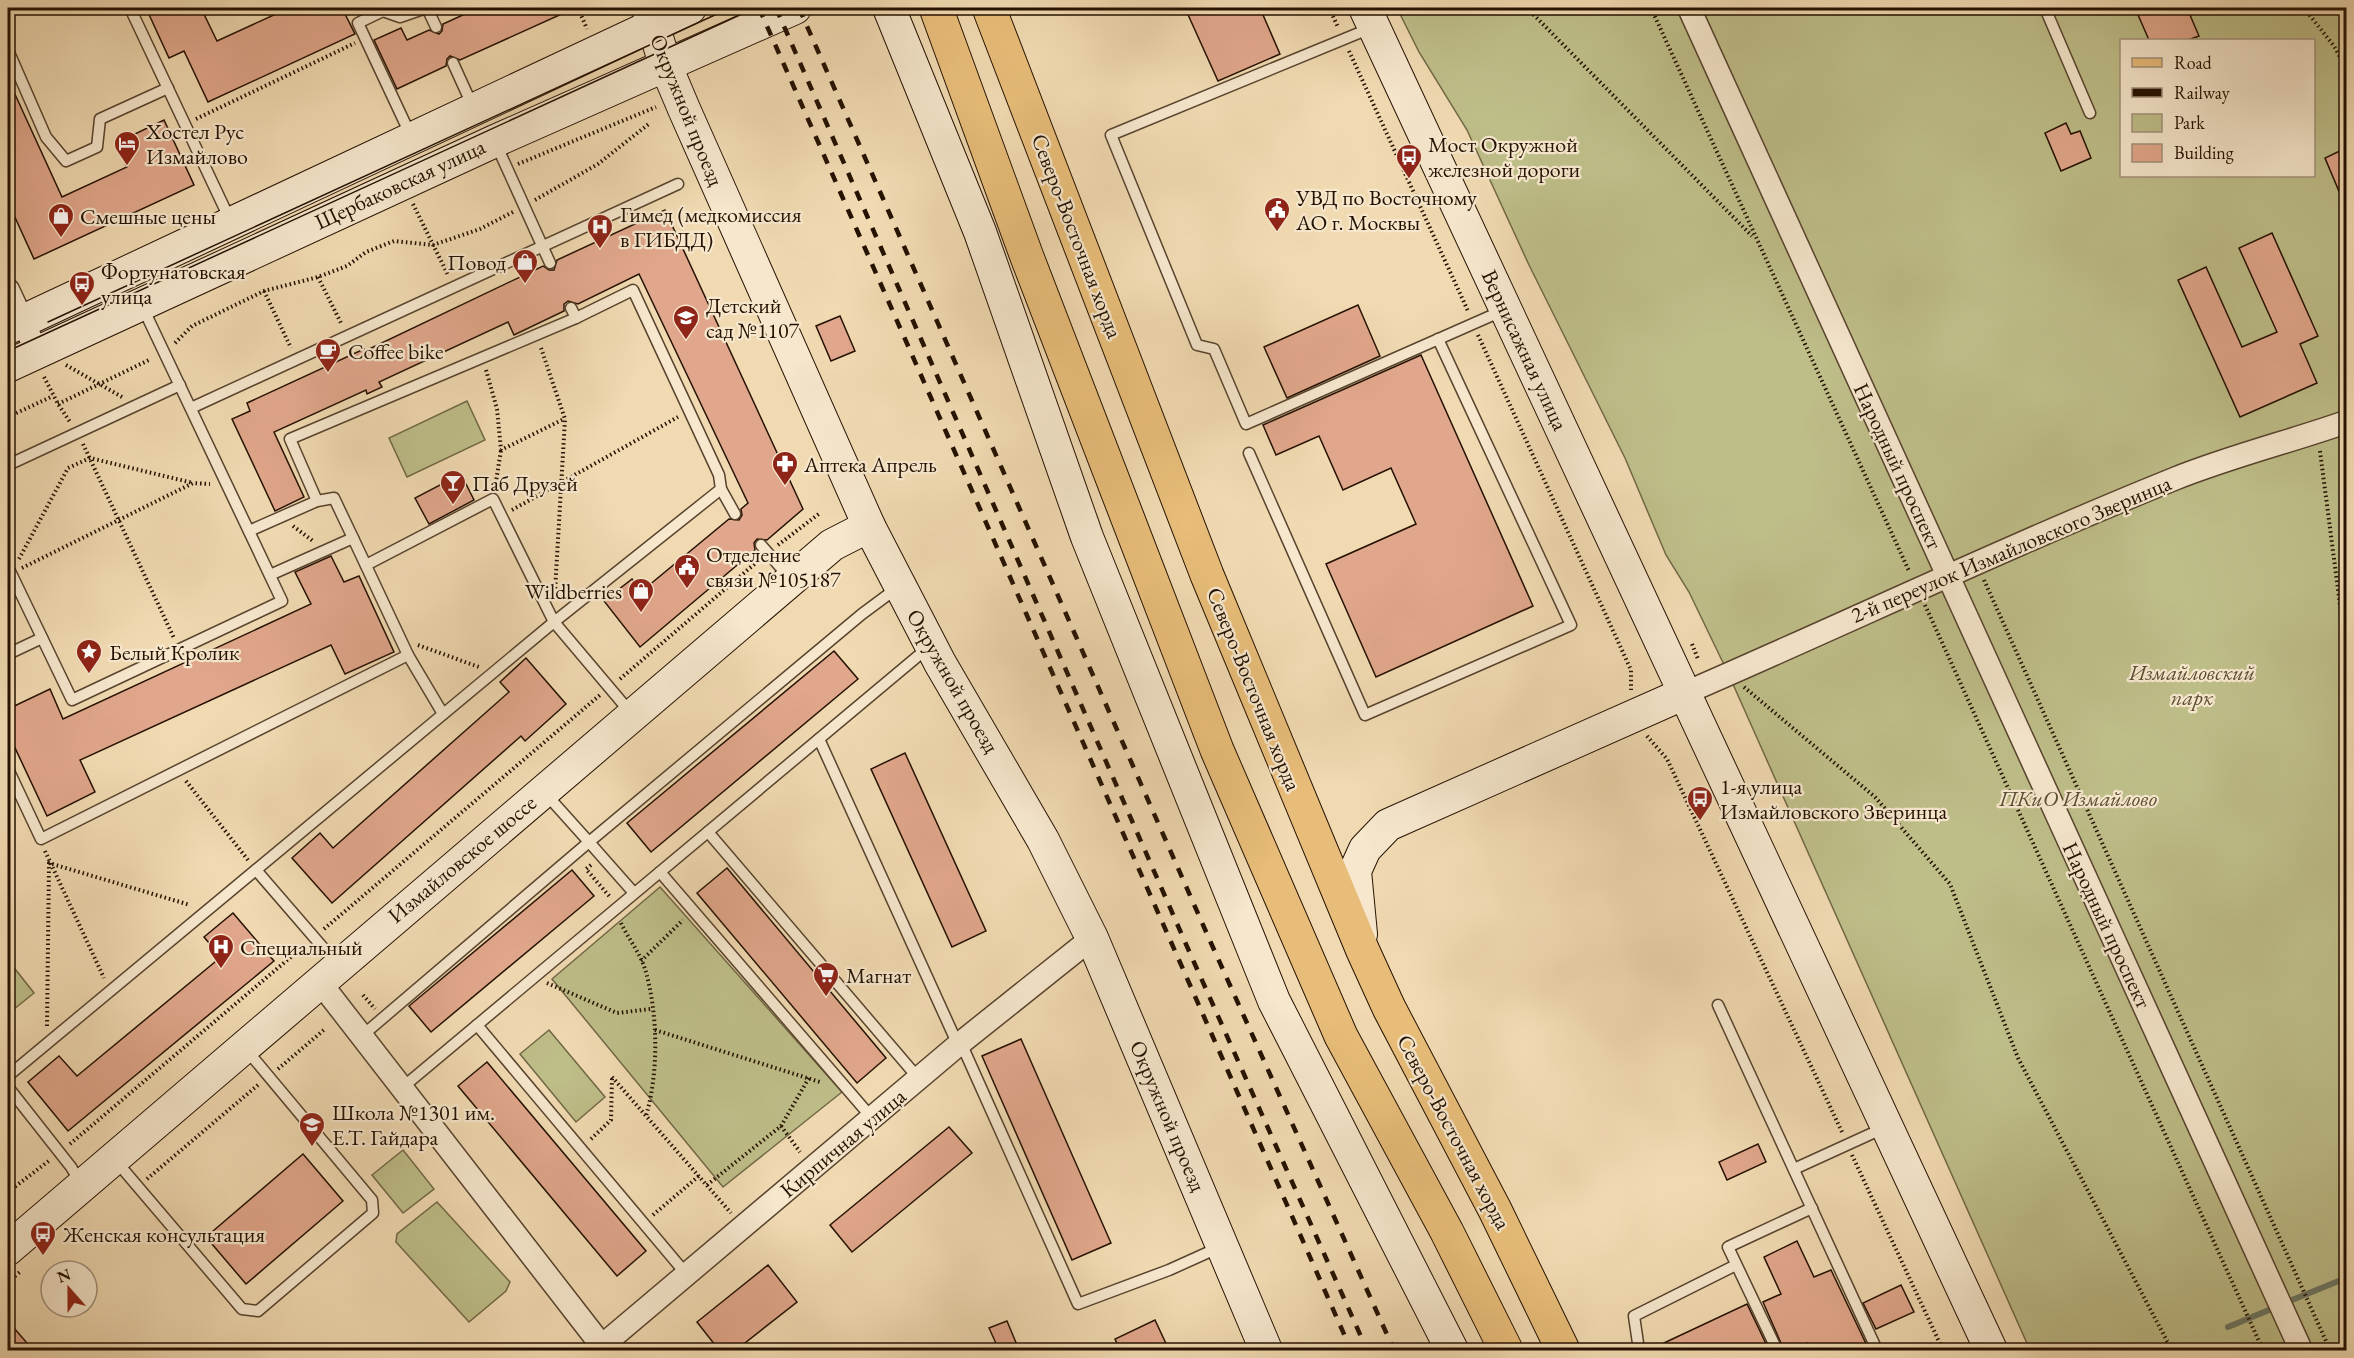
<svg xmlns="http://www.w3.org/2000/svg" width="2354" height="1358" font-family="'EB Garamond',serif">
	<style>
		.green { fill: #bebe89; stroke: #716845; stroke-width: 1.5; fill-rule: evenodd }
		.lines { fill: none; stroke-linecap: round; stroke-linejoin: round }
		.stream { stroke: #6c7765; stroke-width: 6 }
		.building { fill: #e1a78c; stroke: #241101; stroke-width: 1.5 }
		.lane-casing { stroke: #57432d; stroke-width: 13 }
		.street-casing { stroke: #57432d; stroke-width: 25 }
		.secondary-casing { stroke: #241101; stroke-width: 34 }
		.primary-casing { stroke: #241101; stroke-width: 35 }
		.path { stroke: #241101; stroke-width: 4; stroke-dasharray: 1.5 3; stroke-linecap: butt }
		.lane { stroke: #f6e7cd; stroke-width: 10 }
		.street { stroke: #f6e7cd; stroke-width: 22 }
		.secondary { stroke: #f6e7cd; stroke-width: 32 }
		.primary { stroke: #e8bd79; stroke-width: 33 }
		.tram { stroke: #241101; stroke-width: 1.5 }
		.rail { stroke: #241101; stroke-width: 4.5; stroke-dasharray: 10 10; stroke-linecap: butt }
		.labels { text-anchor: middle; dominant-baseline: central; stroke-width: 4.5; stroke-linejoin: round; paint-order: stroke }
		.street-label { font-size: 22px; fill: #241101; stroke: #f6e7cd }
		.poi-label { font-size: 22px; fill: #241101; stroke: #f6e7cd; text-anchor: start }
		.park-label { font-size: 22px; font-style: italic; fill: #5a4e31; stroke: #f6e7cd }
	</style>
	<rect width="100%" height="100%" fill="#f1dab2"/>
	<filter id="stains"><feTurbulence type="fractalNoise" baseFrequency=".00333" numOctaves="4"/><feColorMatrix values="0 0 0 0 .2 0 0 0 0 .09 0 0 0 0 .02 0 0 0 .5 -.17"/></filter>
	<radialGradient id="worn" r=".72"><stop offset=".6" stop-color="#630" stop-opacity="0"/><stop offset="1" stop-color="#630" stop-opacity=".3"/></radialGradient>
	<g class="green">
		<path d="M1397,8H2346V1350H2030L1728,673L1689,592L1666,555L1625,458L1529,265L1467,130L1419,52ZM2122,40H2314V176H2122Z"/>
		<path d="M467,401L485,440L407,477L389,438Z"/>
		<path d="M660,887L842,1092L723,1187L552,979Z"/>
		<path d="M8,960L34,993L8,1014Z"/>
		<path d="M549,1030L605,1097L576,1122L520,1054Z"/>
		<path d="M403,1150L434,1189L403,1213L372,1175Z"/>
		<path d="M437,1202L510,1282L506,1291L469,1322L396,1242L397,1234Z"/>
	</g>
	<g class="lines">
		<g class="stream">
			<path d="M2292,1300L2346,1278"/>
			<path d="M2228,1327L2269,1310"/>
		</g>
	</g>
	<g class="building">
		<path d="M146,8H201L217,41L289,8H342L355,34L208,102L184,51L169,58Z"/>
		<path d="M478,8H575L460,60L450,56L447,59L446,66L397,89L374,40L401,28L407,40L429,30L439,34L442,31L443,24Z"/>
		<path d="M1185,8H1260L1280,54L1218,81Z"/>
		<path d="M2135,8H2187L2199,36L2188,40H2149Z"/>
		<path d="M8,79L62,197L127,167L116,143L164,120L194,185L34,259L8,202Z"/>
		<path d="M2066,123L2071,134L2080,131L2091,158L2061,171L2045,133Z"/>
		<path d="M2346,148V208L2325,158Z"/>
		<path d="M665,210L803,509L767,540L757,539L754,543L755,550L640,647L604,601L632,579L642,591L729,519L739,520L742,515L741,509L748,503L639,274L578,304L568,301L564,304V311L514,335L508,322L379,382L382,387L367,394L366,390L274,432L304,497L275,511L232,419L250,411L247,403L364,349L365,351L543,266L549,270H554L557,260Z"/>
		<path d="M2272,233L2318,336L2300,344L2317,383L2240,417L2178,280L2206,267L2242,347L2277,332L2239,248Z"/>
		<path d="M1358,305L1380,356L1287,398L1264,347Z"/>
		<path d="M840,316L855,351L831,361L816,326Z"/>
		<path d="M1421,355L1533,606L1376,677L1326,564L1416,524L1391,468L1343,490L1319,436L1276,455L1263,425Z"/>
		<path d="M461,474L474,500L429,524L415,498Z"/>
		<path d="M331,556L344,582L359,576L394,652L345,674L331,645L80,760L95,792L47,816L8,733V709L50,689L63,719L311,604L295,572Z"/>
		<path d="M834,651L858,679L651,852L627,823Z"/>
		<path d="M526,658L566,704L525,741L521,736L332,903L292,858L320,833L333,848L509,692L500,682Z"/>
		<path d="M905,753L986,931L952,947L871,769Z"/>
		<path d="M727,868L886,1058L857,1083L697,893Z"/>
		<path d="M572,870L594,896L431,1032L409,1006Z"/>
		<path d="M233,913L274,961L68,1131L28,1082L59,1056L77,1076L221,957L204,937Z"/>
		<path d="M1021,1039L1111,1243L1072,1260L982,1056Z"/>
		<path d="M487,1062L646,1251L617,1276L458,1086Z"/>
		<path d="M949,1127L972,1153L852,1252L830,1225Z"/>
		<path d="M1758,1144L1766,1162L1727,1180L1719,1162Z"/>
		<path d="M303,1154L343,1201L246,1284L206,1237Z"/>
		<path d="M1797,1241L1814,1277L1831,1270L1869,1350H1810L1807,1343L1792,1350H1784L1763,1302L1781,1294L1764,1257Z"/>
		<path d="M768,1265L797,1302L736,1350H719L697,1322Z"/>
		<path d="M1901,1285L1914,1312L1876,1329L1863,1303Z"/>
		<path d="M1747,1304L1769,1350H1649Z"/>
		<path d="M1155,1320L1169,1350H1120L1115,1339Z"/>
		<path d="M8,1321L33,1350H8Z"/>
		<path d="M1007,1321L1019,1350H999L989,1328Z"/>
	</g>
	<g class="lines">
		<defs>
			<g id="lane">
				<path d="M130,8L231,222"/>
				<path d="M381,8L383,11L358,23L411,136"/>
				<path d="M427,8L436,27"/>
				<path d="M2045,8L2090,113"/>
				<path d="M383,11L400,17L426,8"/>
				<path d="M1371,28L1111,135L1197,345L1214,349L1246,424L1502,311"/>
				<path d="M8,50L46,137L66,161L97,147L100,119L168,88"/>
				<path d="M453,63L473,107"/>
				<path d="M496,144L550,263"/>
				<path d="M191,408L678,184"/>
				<path d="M1249,453L1365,715L1571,625L1438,339"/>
				<path d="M8,465L180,385"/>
				<path d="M721,489L735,514"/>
				<path d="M317,501L334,498L353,538"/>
				<path d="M249,531L317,501L290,439L576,318"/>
				<path d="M761,545L789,577"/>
				<path d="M366,565L493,499L554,622L630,712"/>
				<path d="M8,567L72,700L282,601L143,308"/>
				<path d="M270,575L353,538L408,655"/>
				<path d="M8,654L42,638"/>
				<path d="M819,739L958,1045"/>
				<path d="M8,769L41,839L408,655L443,714"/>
				<path d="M545,793L589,842L862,614L897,588"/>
				<path d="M708,832L919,1079"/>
				<path d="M256,870L338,965"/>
				<path d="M660,872L872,1118"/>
				<path d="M1718,1005L1877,1350"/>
				<path d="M477,1025L687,1275"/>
				<path d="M363,1035L589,842L634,893"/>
				<path d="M961,1043L1078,1304L1169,1270L1220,1247"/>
				<path d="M8,1076L554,622L721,489L719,475L633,290L576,318L571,308"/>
				<path d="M8,1087L71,1167L80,1182"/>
				<path d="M403,1087L930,646"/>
				<path d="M116,1161L242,1309L258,1311L373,1213L372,1200L245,1048"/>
				<path d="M1794,1169L1886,1127"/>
				<path d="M1639,1350L1634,1316L1736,1265"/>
				<path d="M1777,1350L1728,1247L1812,1208"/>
			</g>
			<g id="street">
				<path d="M1689,8L2301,1350"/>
				<path d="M8,290L37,352"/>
				<path d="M1683,694C1847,623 2008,546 2174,479C2231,456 2289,442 2346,422"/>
				<path d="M319,981L602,1346"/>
				<path d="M597,1350L958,1045L1092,938"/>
			</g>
			<g id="secondary">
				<path d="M648,8L665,64L684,109L869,526L940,663L1043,840L1092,938L1266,1350"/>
				<path d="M889,8L980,232L1087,537L1274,1001L1452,1350"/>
				<path d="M1365,8L1991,1350"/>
				<path d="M8,328L690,8"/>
				<path d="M8,366L495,141L795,8"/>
				<path d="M1361,934L1355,871L1365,849L1388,825L1683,694"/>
				<path d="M8,1249L832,545L869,526"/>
			</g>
			<g id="primary">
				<path d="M936,8L1027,257L1217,750L1341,1036L1447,1232L1506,1350"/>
				<path d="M989,8L1207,575L1363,951L1389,1008L1495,1210L1563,1350"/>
			</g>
		</defs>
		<use href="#lane" class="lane-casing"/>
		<use href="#street" class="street-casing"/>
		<use href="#secondary" class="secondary-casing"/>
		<use href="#primary" class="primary-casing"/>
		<g class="path">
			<path d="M578,8L587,29"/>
			<path d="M1329,8L1338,27"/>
			<path d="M1527,8L1752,236"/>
			<path d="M1651,8L1909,571"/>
			<path d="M2304,8L2334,46L2346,68"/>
			<path d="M1349,51L1468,311"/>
			<path d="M196,119L355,43"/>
			<path d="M518,164L656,107"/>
			<path d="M535,200L598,164L650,123"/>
			<path d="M413,204L448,275"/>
			<path d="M2346,256V272"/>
			<path d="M318,277L342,325"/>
			<path d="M264,291L291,348"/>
			<path d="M1478,335L1631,670V690"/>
			<path d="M175,343L192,326L264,291L318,277L347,266L366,252L394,241L433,245L480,229L513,212"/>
			<path d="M541,348L565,419L555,591"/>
			<path d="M66,365L122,397"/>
			<path d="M486,370L497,409L501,450L564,419"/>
			<path d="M44,377L58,404L70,422"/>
			<path d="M58,404L151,359"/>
			<path d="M8,417L53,396"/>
			<path d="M83,444L174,638"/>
			<path d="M2320,451L2346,651"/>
			<path d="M495,488L501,450"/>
			<path d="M512,510L678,417"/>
			<path d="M293,526L313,541"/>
			<path d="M778,545L820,513"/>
			<path d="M19,559L68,468L90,458L193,483"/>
			<path d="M22,568L193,483L210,484"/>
			<path d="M1984,580L2330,1350"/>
			<path d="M1925,605L2263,1350"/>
			<path d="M1692,644L1698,659"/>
			<path d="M418,645L479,667"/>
			<path d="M620,679L758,561"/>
			<path d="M1744,687L1875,797L1950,884L2018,1058L2167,1341L2177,1350"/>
			<path d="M2346,732L2342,791L2346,835"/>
			<path d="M1647,736L1667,759L1842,1132"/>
			<path d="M186,781L248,860"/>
			<path d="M45,851L104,978"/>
			<path d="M591,865L586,869L610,897"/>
			<path d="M621,923C628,938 640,953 645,969C658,1012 659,1072 646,1116"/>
			<path d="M324,929L600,695"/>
			<path d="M641,961L683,920"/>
			<path d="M547,983L617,1013L651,1009"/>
			<path d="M363,995L375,1009"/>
			<path d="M47,1026L49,863L190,905"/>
			<path d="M655,1030L820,1082"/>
			<path d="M278,1069L325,1029"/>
			<path d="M612,1077L731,1213"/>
			<path d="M781,1126L800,1152"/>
			<path d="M591,1139L611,1120L612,1078"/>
			<path d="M70,1144L305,945"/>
			<path d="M1852,1155L1943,1350"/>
			<path d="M147,1179L258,1085"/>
			<path d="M707,1185L781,1126L810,1076"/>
			<path d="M8,1192L50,1160"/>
			<path d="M653,1215L700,1175"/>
			<path d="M8,1282L21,1271"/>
		</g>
		<use href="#lane" class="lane"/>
		<use href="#street" class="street"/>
		<use href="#secondary" class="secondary"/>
		<use href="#primary" class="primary"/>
		<g class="tram">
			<path d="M48,322L730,8"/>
			<path d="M8,351L755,8"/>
		</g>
		<g class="rail">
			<path d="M759,8L1351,1350"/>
			<path d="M776,8L1189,951L1367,1350"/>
			<path d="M799,8L1211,943L1394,1350"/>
		</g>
	</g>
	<defs>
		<symbol id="hotel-pin" viewBox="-11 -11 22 30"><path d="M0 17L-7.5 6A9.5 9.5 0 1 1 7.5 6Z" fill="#8f2418" stroke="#f6e7cd"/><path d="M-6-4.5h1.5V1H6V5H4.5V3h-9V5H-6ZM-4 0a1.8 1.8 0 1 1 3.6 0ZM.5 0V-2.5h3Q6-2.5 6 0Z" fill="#fff"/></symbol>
		<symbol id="bus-pin" viewBox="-11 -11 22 30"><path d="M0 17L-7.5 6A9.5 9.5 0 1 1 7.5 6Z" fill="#8f2418" stroke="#f6e7cd"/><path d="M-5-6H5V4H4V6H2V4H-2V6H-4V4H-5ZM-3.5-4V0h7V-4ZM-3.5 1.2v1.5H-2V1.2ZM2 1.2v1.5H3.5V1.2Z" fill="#fff"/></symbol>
		<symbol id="civic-pin" viewBox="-11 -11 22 30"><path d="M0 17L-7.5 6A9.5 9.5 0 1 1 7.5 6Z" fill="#8f2418" stroke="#f6e7cd"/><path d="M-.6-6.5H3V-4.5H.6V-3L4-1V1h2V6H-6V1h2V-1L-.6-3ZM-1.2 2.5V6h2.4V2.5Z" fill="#fff"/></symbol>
		<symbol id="shop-pin" viewBox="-11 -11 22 30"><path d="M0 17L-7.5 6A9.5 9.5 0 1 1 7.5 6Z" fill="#8f2418" stroke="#f6e7cd"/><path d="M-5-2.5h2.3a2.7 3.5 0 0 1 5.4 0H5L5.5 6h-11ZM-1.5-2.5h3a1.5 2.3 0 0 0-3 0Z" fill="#fff"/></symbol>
		<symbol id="hospital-pin" viewBox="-11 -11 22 30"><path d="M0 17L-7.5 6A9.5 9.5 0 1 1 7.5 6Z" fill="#8f2418" stroke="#f6e7cd"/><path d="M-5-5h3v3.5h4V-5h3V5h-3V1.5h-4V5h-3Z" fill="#fff"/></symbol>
		<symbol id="school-pin" viewBox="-11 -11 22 30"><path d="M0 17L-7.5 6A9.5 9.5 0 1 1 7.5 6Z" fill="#8f2418" stroke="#f6e7cd"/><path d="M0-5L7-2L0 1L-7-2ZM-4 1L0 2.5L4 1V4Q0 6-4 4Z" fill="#fff"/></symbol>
		<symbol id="cafe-pin" viewBox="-11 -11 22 30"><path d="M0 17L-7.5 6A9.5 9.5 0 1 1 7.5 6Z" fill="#8f2418" stroke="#f6e7cd"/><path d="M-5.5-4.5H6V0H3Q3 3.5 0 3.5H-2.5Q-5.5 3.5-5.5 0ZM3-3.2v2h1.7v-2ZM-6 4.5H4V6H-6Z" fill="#fff"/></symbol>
		<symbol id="pharmacy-pin" viewBox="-11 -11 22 30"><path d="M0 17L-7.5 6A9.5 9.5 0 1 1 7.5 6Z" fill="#8f2418" stroke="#f6e7cd"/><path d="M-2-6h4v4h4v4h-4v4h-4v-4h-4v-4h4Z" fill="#fff"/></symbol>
		<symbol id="bar-pin" viewBox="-11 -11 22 30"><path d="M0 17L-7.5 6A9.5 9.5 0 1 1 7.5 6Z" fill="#8f2418" stroke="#f6e7cd"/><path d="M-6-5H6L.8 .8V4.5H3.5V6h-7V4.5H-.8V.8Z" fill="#fff"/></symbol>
		<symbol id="sight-pin" viewBox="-11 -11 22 30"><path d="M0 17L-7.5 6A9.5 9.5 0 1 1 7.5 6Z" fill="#8f2418" stroke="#f6e7cd"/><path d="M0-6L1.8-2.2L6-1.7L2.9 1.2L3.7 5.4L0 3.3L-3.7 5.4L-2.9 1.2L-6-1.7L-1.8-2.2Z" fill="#fff"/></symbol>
		<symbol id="supermarket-pin" viewBox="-11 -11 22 30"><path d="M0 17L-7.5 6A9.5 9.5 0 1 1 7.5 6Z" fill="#8f2418" stroke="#f6e7cd"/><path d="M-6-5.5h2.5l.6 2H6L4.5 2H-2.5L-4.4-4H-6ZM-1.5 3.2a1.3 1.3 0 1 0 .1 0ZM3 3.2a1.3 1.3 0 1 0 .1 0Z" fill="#fff"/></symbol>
	</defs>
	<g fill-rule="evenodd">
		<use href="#hotel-pin" x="112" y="129" width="30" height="40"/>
		<use href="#bus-pin" x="1394" y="142" width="30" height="40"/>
		<use href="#civic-pin" x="1262" y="195" width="30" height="40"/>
		<use href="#shop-pin" x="46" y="201" width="30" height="40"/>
		<use href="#hospital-pin" x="585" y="212" width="30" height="40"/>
		<use href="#shop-pin" x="510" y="247" width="30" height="40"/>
		<use href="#bus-pin" x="67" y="269" width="30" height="40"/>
		<use href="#school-pin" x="671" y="303" width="30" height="40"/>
		<use href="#cafe-pin" x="313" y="336" width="30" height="40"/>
		<use href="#pharmacy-pin" x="770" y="449" width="30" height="40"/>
		<use href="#bar-pin" x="438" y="468" width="30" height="40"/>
		<use href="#civic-pin" x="672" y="552" width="30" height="40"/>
		<use href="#shop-pin" x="626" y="576" width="30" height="40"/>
		<use href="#sight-pin" x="74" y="637" width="30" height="40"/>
		<use href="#bus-pin" x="1685" y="784" width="30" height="40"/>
		<use href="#hospital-pin" x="206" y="932" width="30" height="40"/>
		<use href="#supermarket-pin" x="811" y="960" width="30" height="40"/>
		<use href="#school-pin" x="297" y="1110" width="30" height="40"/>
		<use href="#bus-pin" x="28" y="1219" width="30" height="40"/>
	</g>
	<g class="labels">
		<g class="street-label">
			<text transform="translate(687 110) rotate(68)">Окружной проезд</text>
			<text transform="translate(400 184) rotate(-25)">Щербаковская улица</text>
			<text transform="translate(1077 236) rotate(69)">Северо-Восточная хорда</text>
			<text transform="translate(1525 350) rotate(65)">Вернисажная улица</text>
			<text transform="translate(1898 466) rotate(65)">Народный проспект</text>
			<text transform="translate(2011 549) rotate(-23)">2-й переулок Измайловского Зверинца</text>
			<text transform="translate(953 681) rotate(60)">Окружной проезд</text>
			<text transform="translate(1254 689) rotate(68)">Северо-Восточная хорда</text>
			<text transform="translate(462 859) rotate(-40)">Измайловское шоссе</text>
			<text transform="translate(2107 925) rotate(65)">Народный проспект</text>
			<text transform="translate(1168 1116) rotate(67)">Окружной проезд</text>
			<text transform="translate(1454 1132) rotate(62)">Северо-Восточная хорда</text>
			<text transform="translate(843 1143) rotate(-40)">Кирпичная улица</text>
		</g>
		<g class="poi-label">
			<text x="146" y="131">Хостел Рус<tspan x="146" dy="25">Измайлово</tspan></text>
			<text x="1428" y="144">Мост Окружной<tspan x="1428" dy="25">железной дороги</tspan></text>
			<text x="1296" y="197">УВД по Восточному<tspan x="1296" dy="25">АО г. Москвы</tspan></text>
			<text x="620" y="214">Гимед (медкомиссия<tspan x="620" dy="25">в ГИБДД)</tspan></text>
			<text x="80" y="216">Смешные цены</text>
			<text x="506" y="262" text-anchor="end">Повод</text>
			<text x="101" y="271">Фортунатовская<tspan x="101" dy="25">улица</tspan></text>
			<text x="706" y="305">Детский<tspan x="706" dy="25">сад №1107</tspan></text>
			<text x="348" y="351">Coffee bike</text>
			<text x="804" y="464">Аптека Апрель</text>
			<text x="472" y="483">Паб Друзей</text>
			<text x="706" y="554">Отделение<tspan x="706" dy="25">связи №105187</tspan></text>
			<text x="622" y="591" text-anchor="end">Wildberries</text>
			<text x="109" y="652">Белый Кролик</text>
			<text x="1720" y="786">1-я улица<tspan x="1720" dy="25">Измайловского Зверинца</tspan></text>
			<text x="240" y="947">Специальный</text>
			<text x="846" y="975">Магнат</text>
			<text x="332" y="1112">Школа №1301 им.<tspan x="332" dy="25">Е.Т. Гайдара</tspan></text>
			<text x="63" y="1234">Женская консультация</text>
		</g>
		<g class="park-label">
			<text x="2192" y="672">Измайловский<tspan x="2192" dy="25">парк</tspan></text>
			<text x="2078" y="798">ПКиО Измайлово</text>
		</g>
	</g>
	<rect width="2354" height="1358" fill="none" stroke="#f1dab2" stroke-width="30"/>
	<rect x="9" y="9" width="2336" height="1340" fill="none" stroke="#241101" stroke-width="3"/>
	<rect x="15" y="15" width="2324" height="1328" fill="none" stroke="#241101" stroke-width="1.5"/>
	<rect x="2120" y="39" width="195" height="138" fill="#f6e7cd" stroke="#a2917b" stroke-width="1.5"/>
	<rect x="2132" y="58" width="30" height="9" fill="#e8bd79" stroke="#a2917b" stroke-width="1.5"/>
	<text x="2174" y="69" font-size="18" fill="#241101">Road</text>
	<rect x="2132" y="88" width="30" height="9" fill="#241101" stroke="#a2917b" stroke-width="1.5"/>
	<text x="2174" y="99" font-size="18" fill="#241101">Railway</text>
	<rect x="2132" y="114" width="30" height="18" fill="#bebe89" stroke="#a2917b" stroke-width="1.5"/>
	<text x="2174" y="129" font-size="18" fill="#241101">Park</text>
	<rect x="2132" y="144" width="30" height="18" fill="#e1a78c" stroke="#a2917b" stroke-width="1.5"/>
	<text x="2174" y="159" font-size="18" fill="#241101">Building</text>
	<g transform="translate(69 1289) rotate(339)"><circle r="28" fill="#f6e7cd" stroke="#a2917b" stroke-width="1.5"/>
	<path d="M0-4.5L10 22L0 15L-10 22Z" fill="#8f2418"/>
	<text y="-9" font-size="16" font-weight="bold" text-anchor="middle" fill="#241101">N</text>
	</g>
	<rect width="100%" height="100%" filter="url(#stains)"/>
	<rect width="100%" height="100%" fill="url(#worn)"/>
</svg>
